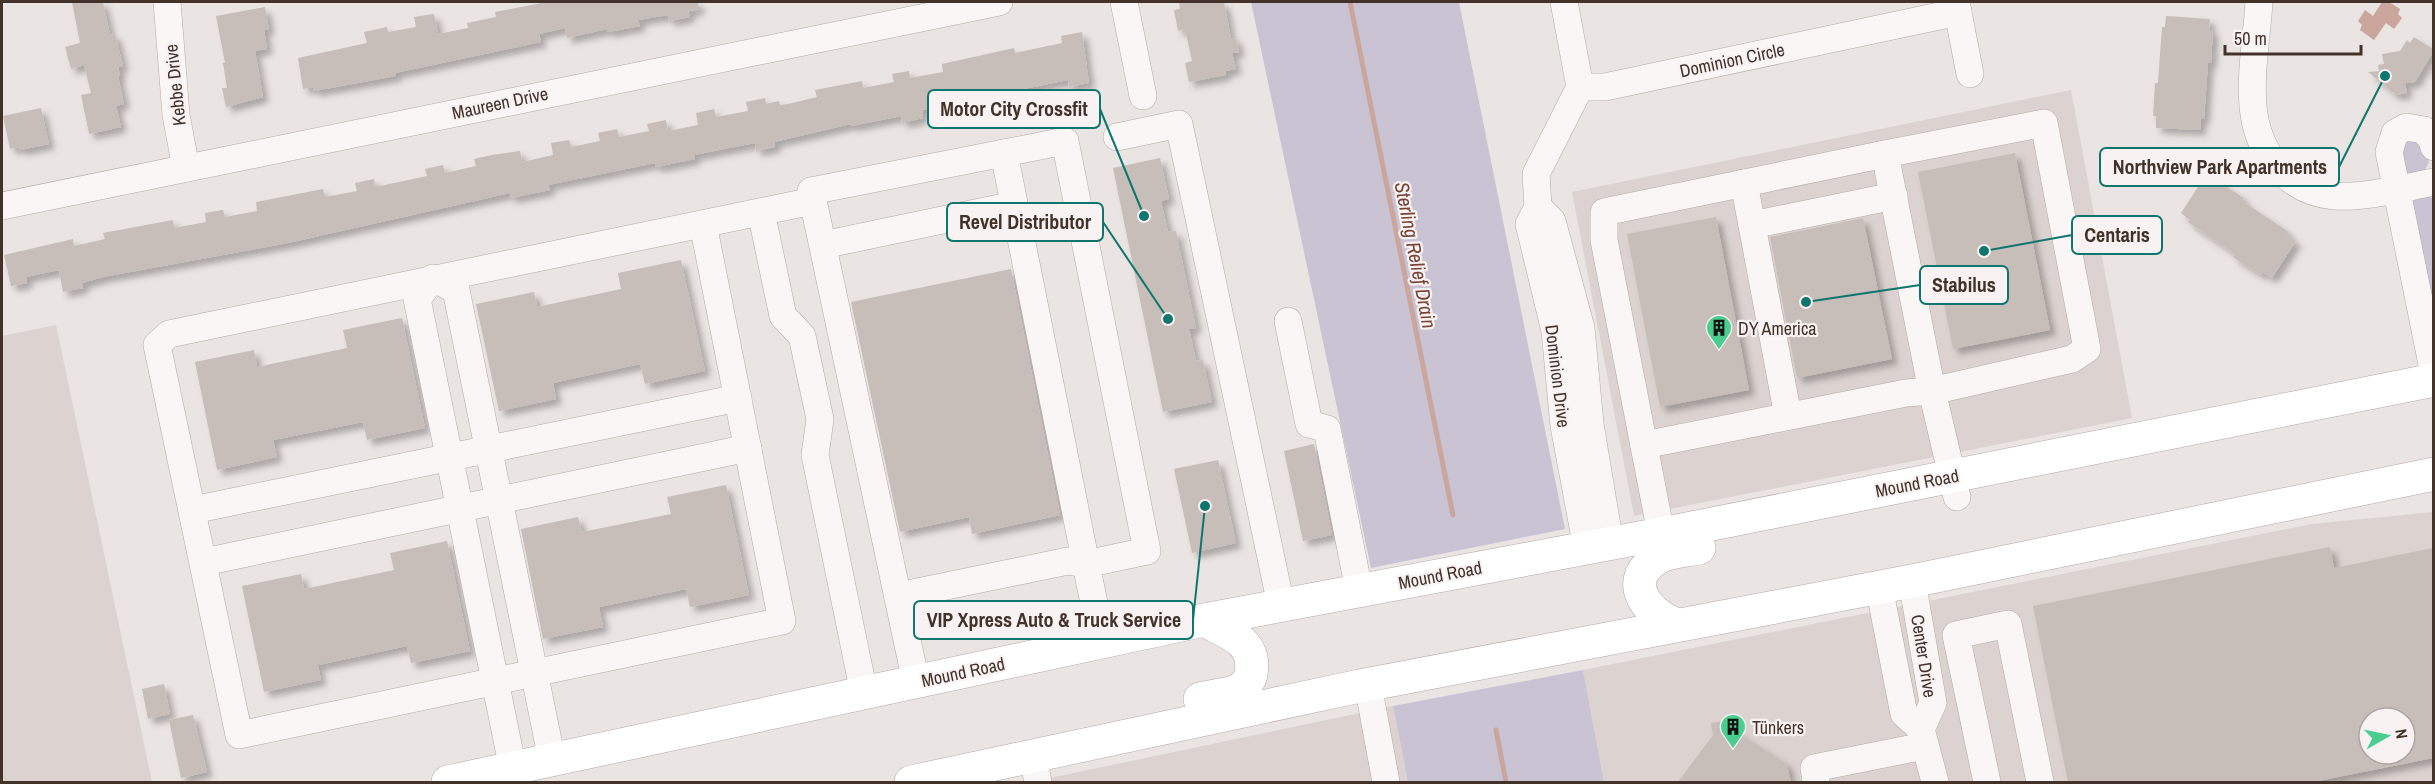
<svg xmlns="http://www.w3.org/2000/svg" width="2435" height="784" font-family="'Archivo Narrow',sans-serif">
	<style>
		.built { fill: #dcd3d0; fill-rule: evenodd }
		.green { fill: #cac3d4 }
		.water { fill: #caa69d }
		.lines { fill: none; stroke-linecap: round; stroke-linejoin: round }
		.stream { stroke: #caa69d; stroke-width: 5 }
		.building { fill: #c7bdb9; fill-rule: evenodd; filter: url(#shadow) }
		.minor-casing { stroke: #b4aba7; stroke-width: 28 }
		.major-casing { stroke: #b6a7a1; stroke-width: 34 }
		.minor { stroke: #f9f6f5; stroke-width: 27 }
		.major { stroke: #fff; stroke-width: 33 }
		.labels { text-anchor: middle; dominant-baseline: central; stroke-width: 4.5; stroke-linejoin: round; paint-order: stroke }
		.street-label { font-size: 18px; fill: #42322a; stroke: #f8f3f2 }
		.poi-label { font-size: 18px; fill: #42322a; stroke: #f8f3f2; text-anchor: start }
		.water-label { font-size: 20px; font-style: italic; fill: #764334; stroke: #f8f3f2 }
		.leader { fill: none; stroke: #0f766e; stroke-width: 2 }
		.callout-dot { fill: #0f766e; stroke: #f8f3f2; stroke-width: 2 }
		.callout { fill: #f8f3f2; stroke: #0f766e; stroke-width: 2 }
		.callout-label { font-size: 20px; text-anchor: middle; font-weight: bold; fill: #42322a }
	</style>
	<defs>
		<filter id="shadow"><feDropShadow dx="5.5" dy="5.5" stdDeviation="3" flood-color="#0004"/></filter>
	</defs>
	<rect width="100%" height="100%" fill="#eae4e2"/>
	<g class="built">
		<path d="M2071,90L2132,418L1634,516L1572,192Z"/>
		<path d="M56,325L152,782H2V336Z"/>
		<path d="M2433,512V782H1604L1583,670L2312,524ZM2369,718H2405V754H2369Z"/>
		<path d="M1393,706L1408,782H1031Z"/>
	</g>
	<g class="green">
		<path d="M1251,2H1459L1565,529L1371,568Z"/>
		<path d="M2402,136L2425,142L2429,162L2423,174H2403Z"/>
		<path d="M2426,193L2433,199V331L2409,208L2415,195Z"/>
		<path d="M1583,670L1604,782H1408L1393,706Z"/>
	</g>
	<path class="water" d="M2382,2H2389L2400,9L2398,14L2402,18L2394,29L2386,23L2374,40L2360,30L2362,25L2358,21L2365,10L2373,16Z"/>
	<g class="lines">
		<g class="stream">
			<path d="M1350,2L1453,515"/>
			<path d="M1496,730L1506,782"/>
		</g>
	</g>
	<g class="building">
		<path d="M72,2H103L110,35L115,34L123,66L118,67L120,75L118,76L124,104L116,106L121,127L89,134L81,95L91,93L84,65L71,69L65,47L80,43Z"/>
		<path d="M547,2H698L699,9L688,11L690,17L669,21L668,15L638,20L640,26L608,32L607,29L567,38L565,28L539,34L541,42L395,73L396,76L314,91L313,87L303,89L298,58L367,43L364,32L387,27L388,32L416,27L414,17L434,14L438,34L468,28L467,23L496,17L495,12Z"/>
		<path d="M1179,2H1224L1231,39L1236,38L1239,52L1232,53L1236,69L1225,71L1226,75L1189,82L1185,63L1192,61L1185,29L1178,31L1174,10L1180,9Z"/>
		<path d="M265,7L269,30L264,29L267,49L255,51L263,97L226,107L222,88H227L223,63H225L216,16Z"/>
		<path d="M2166,16L2210,19L2209,30H2213L2211,63H2208L2204,119H2201L2200,130L2156,128V116H2153L2155,83H2158L2162,27H2165Z"/>
		<path d="M1082,32L1089,83L1069,87L1068,80L965,101L963,91L935,96L937,107L922,110L923,118L902,123L901,116L852,126L851,124L774,142L775,147L756,151L755,143L694,155L695,159L656,167L655,163L548,185L550,190L511,198L510,193L288,243L103,277L82,283L83,288L63,292L59,270L26,277L27,283L11,286L4,255L73,239L74,246L105,239L103,233L173,220L174,228L206,222L205,213L223,210L225,217L257,211L256,202L323,189L325,197L357,191L355,183L374,179L375,187L399,182L427,176L425,169L443,165L445,173L476,166L474,159L492,155L520,151L522,162L553,155L551,143L569,140L571,147L600,141L598,133L617,129L619,137L649,131L647,124L666,120L668,131L698,125L696,113L714,109L716,117L748,111L746,102L765,98L766,104L779,101L780,105L788,104L817,97L815,90L862,81L863,88L894,82L892,74L909,71L910,78L943,72L942,64L1014,48L1015,53L1062,43L1061,36Z"/>
		<path d="M2414,37L2433,49V52L2415,82L2405,83L2407,93L2396,95L2368,72L2379,71L2378,65L2384,64L2382,54L2400,51L2407,40L2410,43Z"/>
		<path d="M41,108L49,144L20,150L19,147L10,149L3,116Z"/>
		<path d="M2015,153L2050,330L1953,349L1918,172Z"/>
		<path d="M1160,158L1169,199L1161,201L1168,232L1176,231L1196,328L1189,329L1196,361L1203,360L1212,402L1163,412L1113,168Z"/>
		<path d="M2205,176L2214,183L2216,180L2244,198L2242,201L2289,232L2287,235L2296,241L2272,278L2262,272L2261,275L2233,257L2235,254L2188,222L2190,220L2181,213Z"/>
		<path d="M1716,217L1749,390L1660,407L1627,234Z"/>
		<path d="M1863,218L1892,359L1797,378L1770,237Z"/>
		<path d="M681,260L705,371L645,384L640,364L553,383L556,399L499,411L476,304L534,292L537,307L621,289L618,273Z"/>
		<path d="M1011,269L1060,515L972,534L969,517L900,532L851,302Z"/>
		<path d="M402,318L425,428L367,440L363,422L273,440L277,457L217,470L195,362L254,350L257,367L347,348L343,330Z"/>
		<path d="M1314,444L1332,535L1303,541L1284,451Z"/>
		<path d="M1218,460L1236,543L1192,553L1174,469Z"/>
		<path d="M726,485L749,595L690,607L686,589L599,607L603,627L543,639L521,529L578,517L582,532L671,514L667,497Z"/>
		<path d="M447,541L470,651L411,663L407,646L318,665L321,680L264,692L242,586L301,574L304,589L394,570L390,553Z"/>
		<path d="M2330,547L2334,568L2433,548V758L2308,783H2068L2033,606ZM2369,718H2405V754H2369Z"/>
		<path d="M164,684L170,714L148,719L142,689Z"/>
		<path d="M193,715L207,772L181,778L169,720Z"/>
		<path d="M1733,719L1735,731L1787,764L1791,783H1677L1713,735L1711,723Z"/>
	</g>
	<g class="lines">
		<defs>
			<g id="minor">
				<path d="M167,2L176,115L186,168"/>
				<path d="M1124,2L1143,96"/>
				<path d="M1564,2L1580,87H1605L1958,12"/>
				<path d="M1956,2L1970,74"/>
				<path d="M2259,2C2257,36 2250,72 2253,106C2257,152 2287,192 2334,196C2367,198 2402,188 2434,182"/>
				<path d="M1117,137L1179,124L1281,605"/>
				<path d="M2434,147L2432,140L2424,130L2406,127L2395,133L2389,152L2434,374"/>
				<path d="M1744,183L1788,416"/>
				<path d="M2,206L999,2"/>
				<path d="M1538,207L1536,174L1580,87"/>
				<path d="M761,212L783,316L802,336L820,419L815,455L864,693"/>
				<path d="M703,224L782,621L239,735L157,345L169,334L813,201"/>
				<path d="M1752,225L1894,196"/>
				<path d="M823,245L1014,205"/>
				<path d="M1288,321L1309,424L1327,429L1359,590"/>
				<path d="M1644,445L1906,393L1932,391L2072,359L2087,349L2044,123L1885,154L1932,391L1957,497"/>
				<path d="M193,510L738,398"/>
				<path d="M1587,548L1564,426L1555,331L1529,224L1538,207L1552,221L1581,328L1590,424L1610,544"/>
				<path d="M1665,554L1604,240V212L1885,154"/>
				<path d="M204,562L748,448"/>
				<path d="M1912,581L1933,703L1921,729L1935,782"/>
				<path d="M1879,587L1904,714L1921,729"/>
				<path d="M898,596L1068,561L1086,564L1004,153"/>
				<path d="M916,682L811,191L1065,141L1147,551L1086,564L1102,642"/>
				<path d="M1368,685L1386,782"/>
				<path d="M1033,757L1038,782"/>
				<path d="M513,769L417,299L433,278L456,290L552,760"/>
				<path d="M1816,782L1814,768L1924,746"/>
				<path d="M1987,782L1956,635L2008,624L2040,782"/>
			</g>
			<g id="major">
				<path d="M1677,625C1651,616 1622,585 1653,561C1665,551 1685,551 1699,548"/>
				<path d="M1200,699C1212,696 1226,695 1237,691C1243,688 1250,681 1251,674C1257,641 1228,633 1204,620"/>
				<path d="M448,782L1204,620L1682,530L2434,380"/>
				<path d="M911,782L1360,686L1912,581L2434,474"/>
			</g>
		</defs>
		<use href="#minor" class="minor-casing"/>
		<use href="#major" class="major-casing"/>
		<use href="#minor" class="minor"/>
		<use href="#major" class="major"/>
	</g>
	<defs>
		<symbol id="building-pin" viewBox="-11 -11 22 30"><path d="M0 17L-7.5 6A9.5 9.5 0 1 1 7.5 6Z" fill="#49ce8f" stroke="#f8f3f2"/><path d="M-4-6H4V6H1V3H-1V6H-4ZM-2.5-4.3h1.7v1.8h-1.7ZM.8-4.3h1.7v1.8H.8ZM-2.5-1h1.7V.8h-1.7ZM.8-1h1.7V.8H.8Z" fill="#111"/></symbol>
	</defs>
	<g fill-rule="evenodd">
		<use href="#building-pin" x="1704" y="313" width="30" height="40"/>
		<use href="#building-pin" x="1718" y="712" width="30" height="40"/>
	</g>
	<g class="labels">
		<g class="street-label">
			<text transform="translate(1732 60) rotate(-12)">Dominion Circle</text>
			<text transform="translate(175 85) rotate(-96)">Kebbe Drive</text>
			<text transform="translate(500 103) rotate(-12)">Maureen Drive</text>
			<text transform="translate(1558 376) rotate(83)">Dominion Drive</text>
			<text transform="translate(1917 483) rotate(-11)">Mound Road</text>
			<text transform="translate(1440 575) rotate(-11)">Mound Road</text>
			<text transform="translate(1924 656) rotate(81)">Center Drive</text>
			<text transform="translate(963 672) rotate(-12)">Mound Road</text>
		</g>
		<g class="poi-label">
			<text x="1738" y="328">DY America</text>
			<text x="1752" y="727">Tünkers</text>
		</g>
		<g class="water-label">
			<text transform="translate(1416 255) rotate(79)">Sterling Relief Drain</text>
		</g>
	</g>
	<path class="leader" d="M1144 216L1100 109M2385 76L2339 167M1168 319L1103 222M1984 251L2072 235M1806 302L1920 285M1205 506L1193 620"/>
	<g class="callout-dot">
		<circle cx="1144" cy="216" r="6"/>
		<circle cx="2385" cy="76" r="6"/>
		<circle cx="1168" cy="319" r="6"/>
		<circle cx="1984" cy="251" r="6"/>
		<circle cx="1806" cy="302" r="6"/>
		<circle cx="1205" cy="506" r="6"/>
	</g>
	<g class="callout">
		<rect x="928" y="90" width="172" height="38" rx="6"/>
		<rect x="2100" y="148" width="239" height="38" rx="6"/>
		<rect x="947" y="203" width="156" height="38" rx="6"/>
		<rect x="2072" y="216" width="90" height="38" rx="6"/>
		<rect x="1920" y="266" width="88" height="38" rx="6"/>
		<rect x="914" y="601" width="279" height="38" rx="6"/>
	</g>
	<g class="callout-label">
		<text x="1014" y="116">Motor City Crossfit</text>
		<text x="2220" y="174">Northview Park Apartments</text>
		<text x="1025" y="229">Revel Distributor</text>
		<text x="2117" y="242">Centaris</text>
		<text x="1964" y="292">Stabilus</text>
		<text x="1054" y="627">VIP Xpress Auto &amp; Truck Service</text>
	</g>
	<rect width="2435" height="784" fill="none" stroke="#42322a" stroke-width="6"/>
	<g transform="translate(2387 736) rotate(81)"><circle r="28" fill="#f8f3f2" stroke="#afa6a2" stroke-width="1.5"/>
	<path d="M0-4.5L10 22L0 15L-10 22Z" fill="#49ce8f"/>
	<text y="-9" font-size="16" font-weight="bold" text-anchor="middle" fill="#42322a">N</text>
	</g>
	<path d="M2225 45v9h136v-9" fill="none" stroke="#42322a" stroke-width="3"/>
	<text x="2234" y="45" font-size="18" fill="#42322a" stroke="#f8f3f2" stroke-width="4.5" paint-order="stroke">50 m</text>
</svg>
